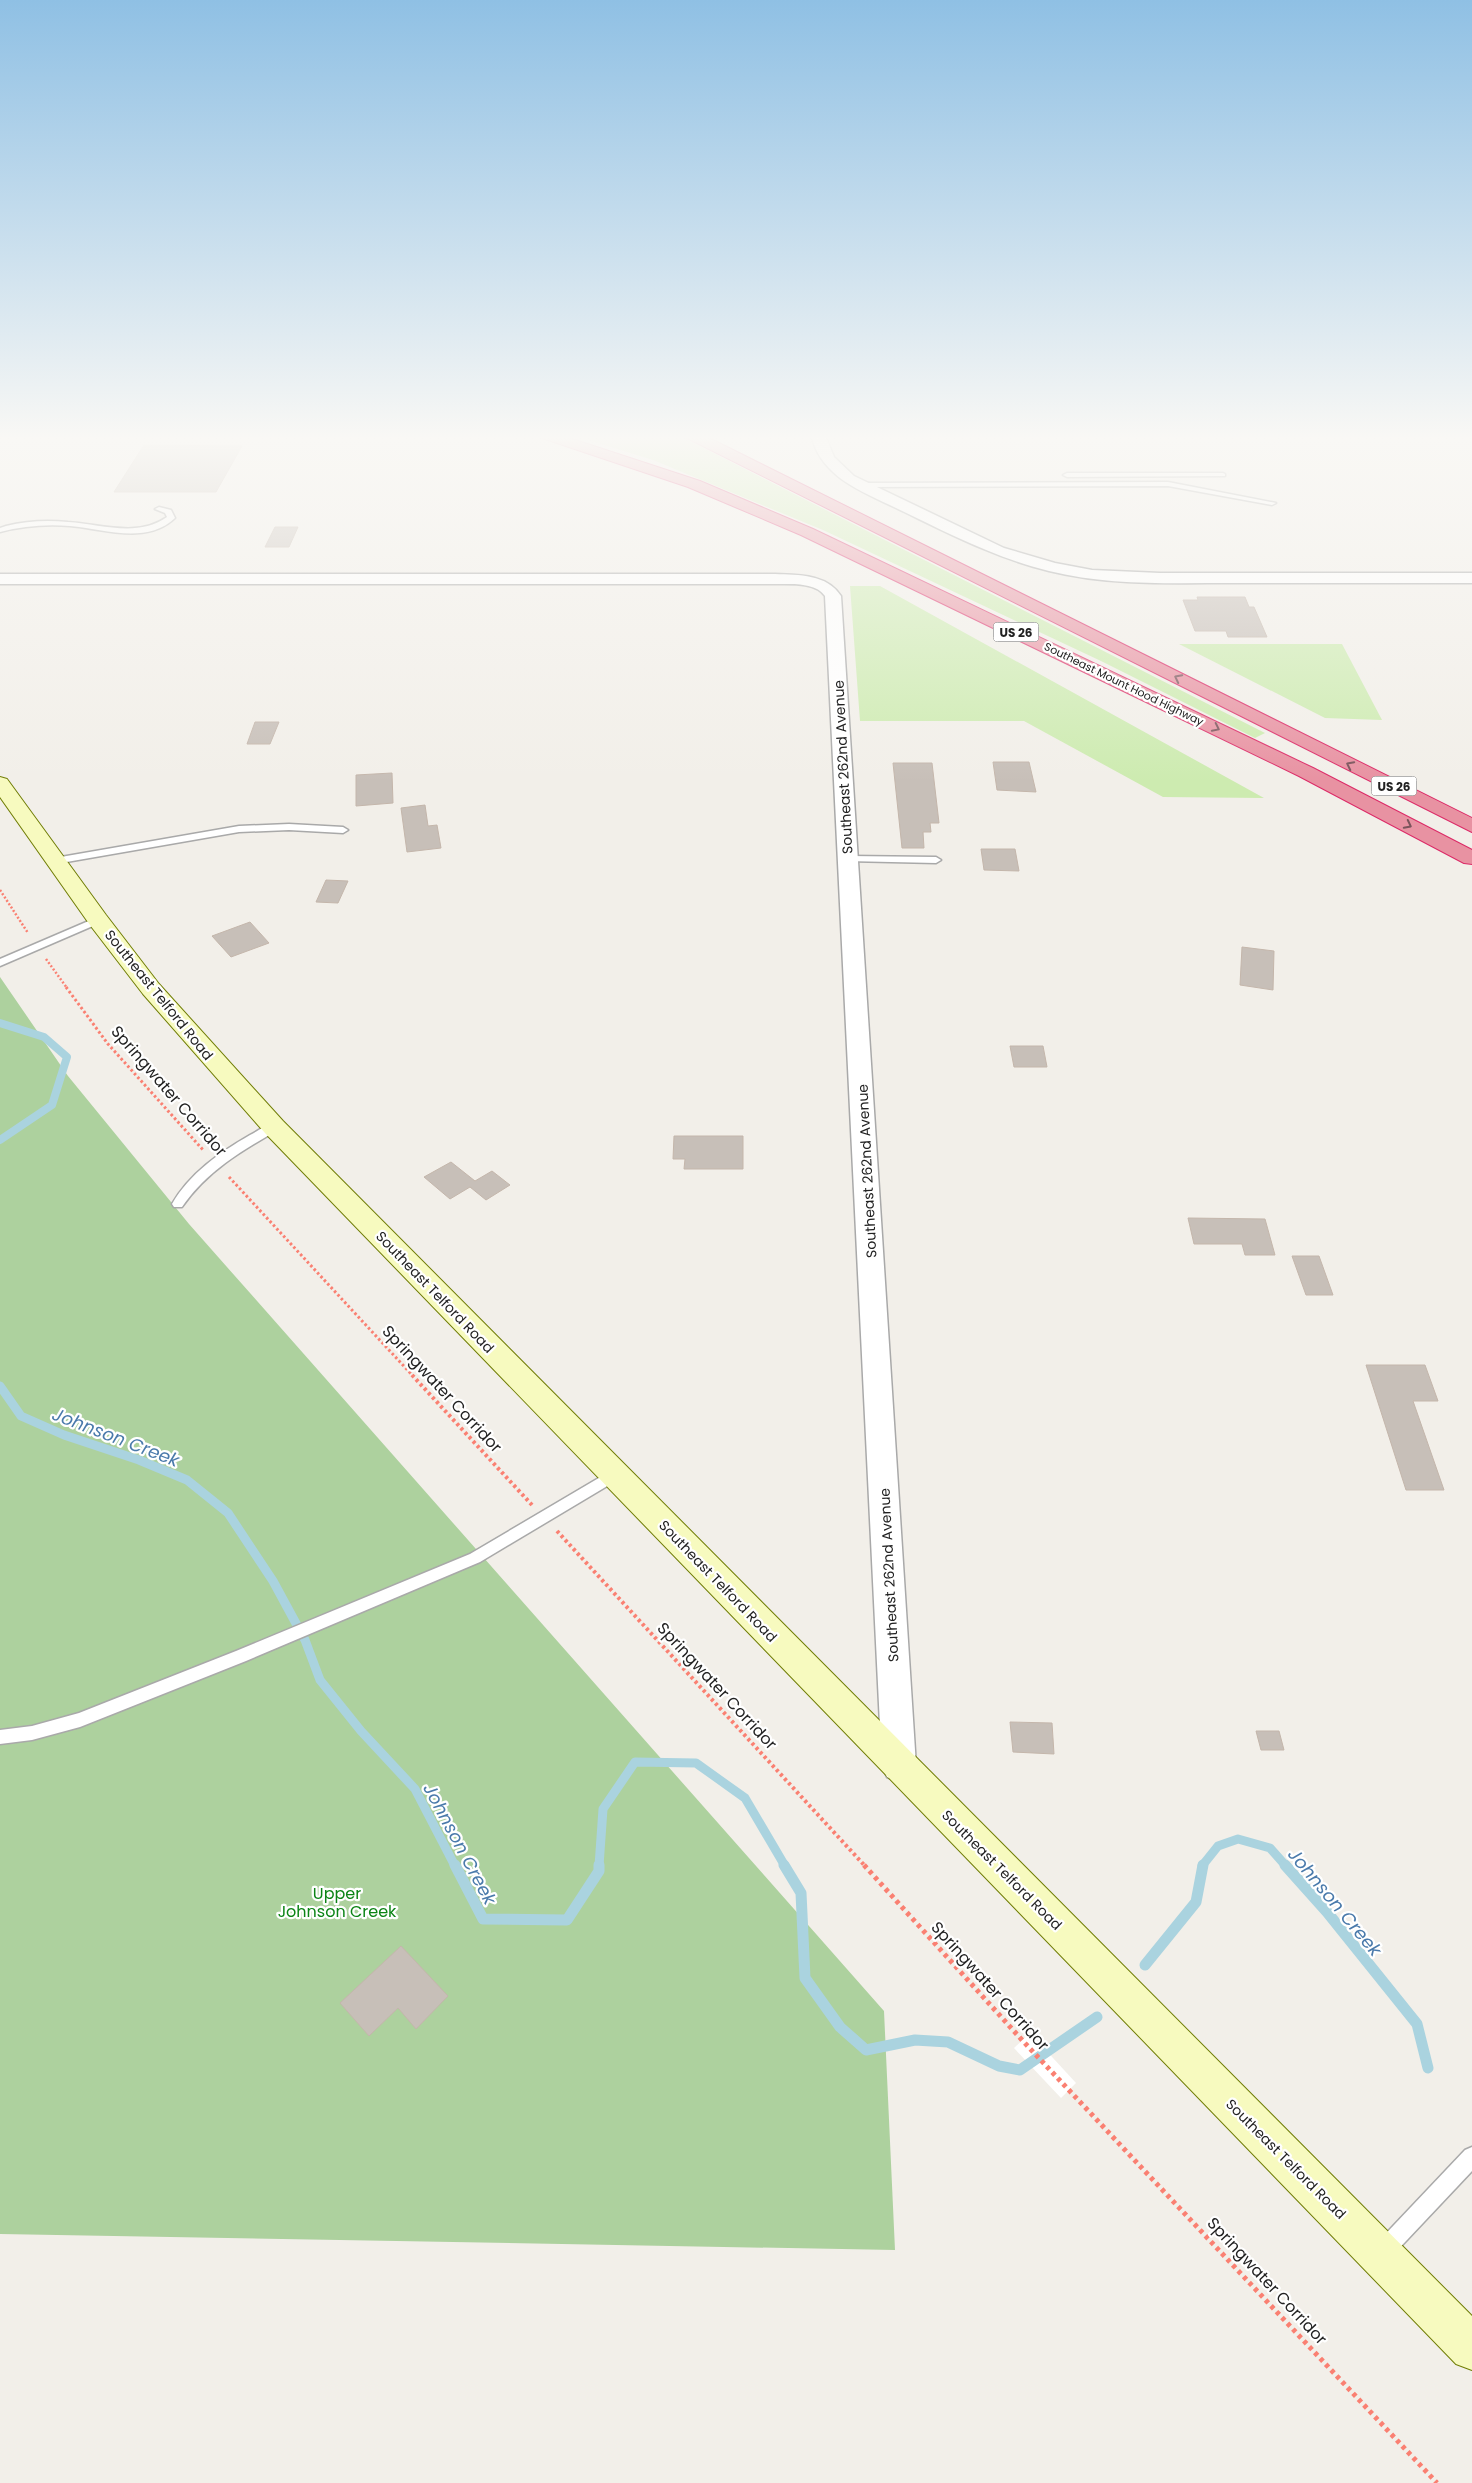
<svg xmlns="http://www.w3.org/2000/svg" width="1472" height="2483" font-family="Poppins,sans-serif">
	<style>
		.grass { fill: #cdebb0 }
		.forest { fill: #add19e }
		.pier { fill: #fff }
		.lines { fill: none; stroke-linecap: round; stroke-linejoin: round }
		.stream-far2 { stroke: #aad3df; stroke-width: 8 }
		.stream-far1 { stroke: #aad3df; stroke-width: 9 }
		.stream { stroke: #aad3df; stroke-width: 11 }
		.building { fill: #c7bfb8; stroke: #c4b6ab }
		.lane-casing { stroke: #a9a9a9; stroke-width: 3 }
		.street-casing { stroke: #a9a9a9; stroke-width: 3 }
		.secondary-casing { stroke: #707d05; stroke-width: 2 }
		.highway-casing { stroke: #dc2a67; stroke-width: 2 }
		.path-far3 { stroke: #fa8072; stroke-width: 2.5; stroke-dasharray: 2 2; stroke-linecap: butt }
		.path-far2 { stroke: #fa8072; stroke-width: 3; stroke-dasharray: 2.5 2.5; stroke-linecap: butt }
		.path-far1 { stroke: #fa8072; stroke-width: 4; stroke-dasharray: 3 3; stroke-linecap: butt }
		.path { stroke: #fa8072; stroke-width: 5; stroke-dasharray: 4 4; stroke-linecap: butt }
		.lane { fill: #fff; fill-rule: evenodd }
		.street { fill: #fff; fill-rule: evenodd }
		.secondary { fill: #f7fabf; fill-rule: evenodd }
		.highway { fill: #e892a2; fill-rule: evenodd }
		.oneway { stroke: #7b545c }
		.labels { text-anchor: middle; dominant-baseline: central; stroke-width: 4.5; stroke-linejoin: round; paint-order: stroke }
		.far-street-label { font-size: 11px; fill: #222; stroke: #fff }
		.shield { fill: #fff; stroke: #646464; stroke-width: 1 }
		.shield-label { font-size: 12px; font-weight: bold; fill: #222 }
		.street-label { font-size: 14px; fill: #222; stroke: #fff }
		.near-street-label { font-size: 16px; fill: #222; stroke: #fff }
		.near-park-label { font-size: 16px; fill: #0c8416; stroke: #fff }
		.near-water-label { font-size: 18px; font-style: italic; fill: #4a7aab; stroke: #fff }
	</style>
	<rect width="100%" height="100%" fill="#f2efe9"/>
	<g class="grass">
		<path d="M572,435H678L1265,733L1255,738L1101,661L823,530L653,460Z"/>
		<path d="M850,586H880L1264,798L1163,797L1024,721H860Z"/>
		<path d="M1179,644H1342L1382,720L1325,718Z"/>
	</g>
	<path class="forest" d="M0,977L68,1076L189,1224L884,2011L895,2250L0,2234Z"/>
	<path class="pier" d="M1030,2033L1076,2083L1061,2098L1014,2048Z"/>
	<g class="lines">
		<path class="stream-far2" d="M0,1023L44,1037L67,1057L52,1105L0,1140"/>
		<g class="stream-far1">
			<path d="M0,1386L21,1416L64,1435L139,1460L187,1480L228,1513L273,1581L305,1640L320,1680L361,1731L415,1789L455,1866"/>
			<path d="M599,1866L603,1809L635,1762L696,1763L745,1798L785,1866"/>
			<path d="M1202,1866L1218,1846L1238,1839L1270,1848L1286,1866"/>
		</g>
		<g class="stream">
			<path d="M455,1865L483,1919L567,1920L599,1871V1865"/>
			<path d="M784,1865L801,1893L805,1978L840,2027L866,2050L915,2040L948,2042L999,2066L1020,2070L1097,2017"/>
			<path d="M1285,1865L1327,1912L1417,2024L1428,2068"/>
			<path d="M1145,1965L1196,1902L1203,1865"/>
		</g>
	</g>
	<g class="building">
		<path d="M144,445L242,446L216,492H114Z"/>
		<path d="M275,527H298L289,547H265Z"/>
		<path d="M1197,597H1245L1249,607H1254L1267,637H1228L1226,631H1195L1183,600H1198Z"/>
		<path d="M255,722H279L270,744H247Z"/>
		<path d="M993,762H1029L1036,792L997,790Z"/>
		<path d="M893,763H932L939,823H930L931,832H923L924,848H902Z"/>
		<path d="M392,773L393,803L356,806V775Z"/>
		<path d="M425,805L428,826L437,825L441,848L407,852L401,808Z"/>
		<path d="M981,849H1015L1019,871L984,870Z"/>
		<path d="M326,880L348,881L338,903L316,902Z"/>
		<path d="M250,922L269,943L231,957L212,936Z"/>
		<path d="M1242,947L1274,951L1273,990L1240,985Z"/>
		<path d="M1010,1046H1043L1047,1067H1014Z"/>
		<path d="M674,1136H743V1169H684L685,1159H673Z"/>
		<path d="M451,1162L475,1181L492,1171L510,1185L486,1200L470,1187L450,1199L424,1177Z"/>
		<path d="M1188,1218L1265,1219L1275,1255H1245L1242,1244H1194Z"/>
		<path d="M1292,1256H1319L1333,1295H1306Z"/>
		<path d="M1366,1365H1425L1438,1401H1413L1444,1490H1406Z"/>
		<path d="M1010,1722L1052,1723L1054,1754L1013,1752Z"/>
		<path d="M1256,1731H1279L1284,1750H1261Z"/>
		<path d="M401,1946L448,1996L416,2029L398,2008L369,2036L340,2003Z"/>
	</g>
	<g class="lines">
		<defs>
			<g id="lane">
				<path d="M1223,473L1225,474V476L1067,477L1063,475L1067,473Z"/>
				<path d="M1168,482L1276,503L1272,505L1168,486L862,487L858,485L862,483Z"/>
				<path d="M159,507L171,510L175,518C147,545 103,529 70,526C46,524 23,526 0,532V528L6,526C26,521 47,520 68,522C101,524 137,538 167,517L165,513L155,509Z"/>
				<path d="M289,824L343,827L348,830L343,833L289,830L239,832L55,864L50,861L55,858L239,826Z"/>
				<path d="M849,856L936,857L941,860L936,863L846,861L844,859Z"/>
				<path d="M98,917L102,918V922L0,966V959Z"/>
				<path d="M274,1123L278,1124L280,1127L278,1130C241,1151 207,1171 182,1207H174L172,1204C190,1173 219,1153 250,1135C258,1131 265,1125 274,1123Z"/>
				<path d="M614,1469L619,1471L621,1475L619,1479L480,1562L246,1661L80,1727L32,1740L0,1744V1730L32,1726L79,1713L236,1651L470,1554Z"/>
				<path d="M1472,2147V2171L1390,2258L1383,2261L1376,2258L1373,2251L1376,2244L1465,2150Z"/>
			</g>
			<g id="street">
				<path d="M811,435H825L834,457L854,476L1004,548L1055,563L1092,570L1160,573H1472V583C1393,583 1313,583 1234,583C1172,583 1109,586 1049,571C995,558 946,532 896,508C861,491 821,477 811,435Z"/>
				<path d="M0,574H775C799,575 827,574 841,596L916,1766L911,1777L899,1782L887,1777L882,1766L825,596C816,582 790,584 775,584H0Z"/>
			</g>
			<path id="secondary" d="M0,777L7,779L106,915L159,984L283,1121L1472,2316V2370L1456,2364L265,1133L143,994L90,925L0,797Z"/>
			<g id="highway">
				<path d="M540,435H560L700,481L813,529L1313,768L1472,850V864L1464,863L1299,776L801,535L688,487L542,438Z"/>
				<path d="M685,435H703L1472,818V832L687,438Z"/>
			</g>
		</defs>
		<use href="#lane" class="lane-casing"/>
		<use href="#street" class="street-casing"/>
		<use href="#secondary" class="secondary-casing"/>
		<use href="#highway" class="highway-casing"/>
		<g class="path-far3">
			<path d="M0,890L28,933"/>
			<path d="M46,959L67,988"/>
		</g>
		<g class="path-far2">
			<path d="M66,987L108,1044L204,1151"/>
			<path d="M229,1177L413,1376"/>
		</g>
		<g class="path-far1">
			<path d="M412,1375L532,1505"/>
			<path d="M557,1531L865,1866"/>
		</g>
		<path class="path" d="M864,1865L1022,2040L1437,2483"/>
		<use href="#lane" class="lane"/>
		<use href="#street" class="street"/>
		<use href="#secondary" class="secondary"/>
		<use href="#highway" class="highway"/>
	</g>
	<defs><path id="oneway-chevron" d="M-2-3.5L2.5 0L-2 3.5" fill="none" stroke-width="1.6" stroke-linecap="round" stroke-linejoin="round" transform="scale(1.25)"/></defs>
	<g class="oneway">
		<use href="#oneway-chevron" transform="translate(1178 678) rotate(-153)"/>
		<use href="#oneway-chevron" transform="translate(1216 728) rotate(26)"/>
		<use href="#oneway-chevron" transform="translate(1350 765) rotate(-153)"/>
		<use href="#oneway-chevron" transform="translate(1408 825) rotate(27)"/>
	</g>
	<linearGradient id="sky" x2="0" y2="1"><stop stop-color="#8fc0e4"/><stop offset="0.56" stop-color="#f9f8f5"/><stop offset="1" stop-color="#f9f8f5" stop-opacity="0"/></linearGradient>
	<rect width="1472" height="782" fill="url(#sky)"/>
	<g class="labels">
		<g class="far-street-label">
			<text transform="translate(1124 684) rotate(26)">Southeast Mount Hood Highway</text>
		</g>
		<g class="shield">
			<rect x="993.5" y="622.5" width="45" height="19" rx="4"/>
			<rect x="1371.5" y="776.5" width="45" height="19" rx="4"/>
		</g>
		<g class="shield-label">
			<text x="1016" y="632">US 26</text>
			<text x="1394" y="786">US 26</text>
		</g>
		<g class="street-label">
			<text transform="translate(843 767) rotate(-93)">Southeast 262nd Avenue</text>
			<text transform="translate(159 995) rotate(51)">Southeast Telford Road</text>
			<text transform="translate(867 1171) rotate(-93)">Southeast 262nd Avenue</text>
			<text transform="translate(435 1292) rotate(46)">Southeast Telford Road</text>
			<text transform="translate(889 1575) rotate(-93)">Southeast 262nd Avenue</text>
			<text transform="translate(718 1581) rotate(46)">Southeast Telford Road</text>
			<text transform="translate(1002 1870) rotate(45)">Southeast Telford Road</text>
			<text transform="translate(1286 2159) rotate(45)">Southeast Telford Road</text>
		</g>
		<g class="near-street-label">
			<text transform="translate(169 1091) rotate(49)">Springwater Corridor</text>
			<text transform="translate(442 1389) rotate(47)">Springwater Corridor</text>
			<text transform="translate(717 1686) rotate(47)">Springwater Corridor</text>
			<text transform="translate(990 1986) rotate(48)">Springwater Corridor</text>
			<text transform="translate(1267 2281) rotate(47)">Springwater Corridor</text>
		</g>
		<g class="near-park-label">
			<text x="337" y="1893">Upper<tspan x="337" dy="18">Johnson Creek</tspan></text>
		</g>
		<g class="near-water-label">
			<text transform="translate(116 1437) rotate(21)">Johnson Creek</text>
			<text transform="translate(460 1844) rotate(62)">Johnson Creek</text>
			<text transform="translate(1335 1902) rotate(50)">Johnson Creek</text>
		</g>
	</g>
</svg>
